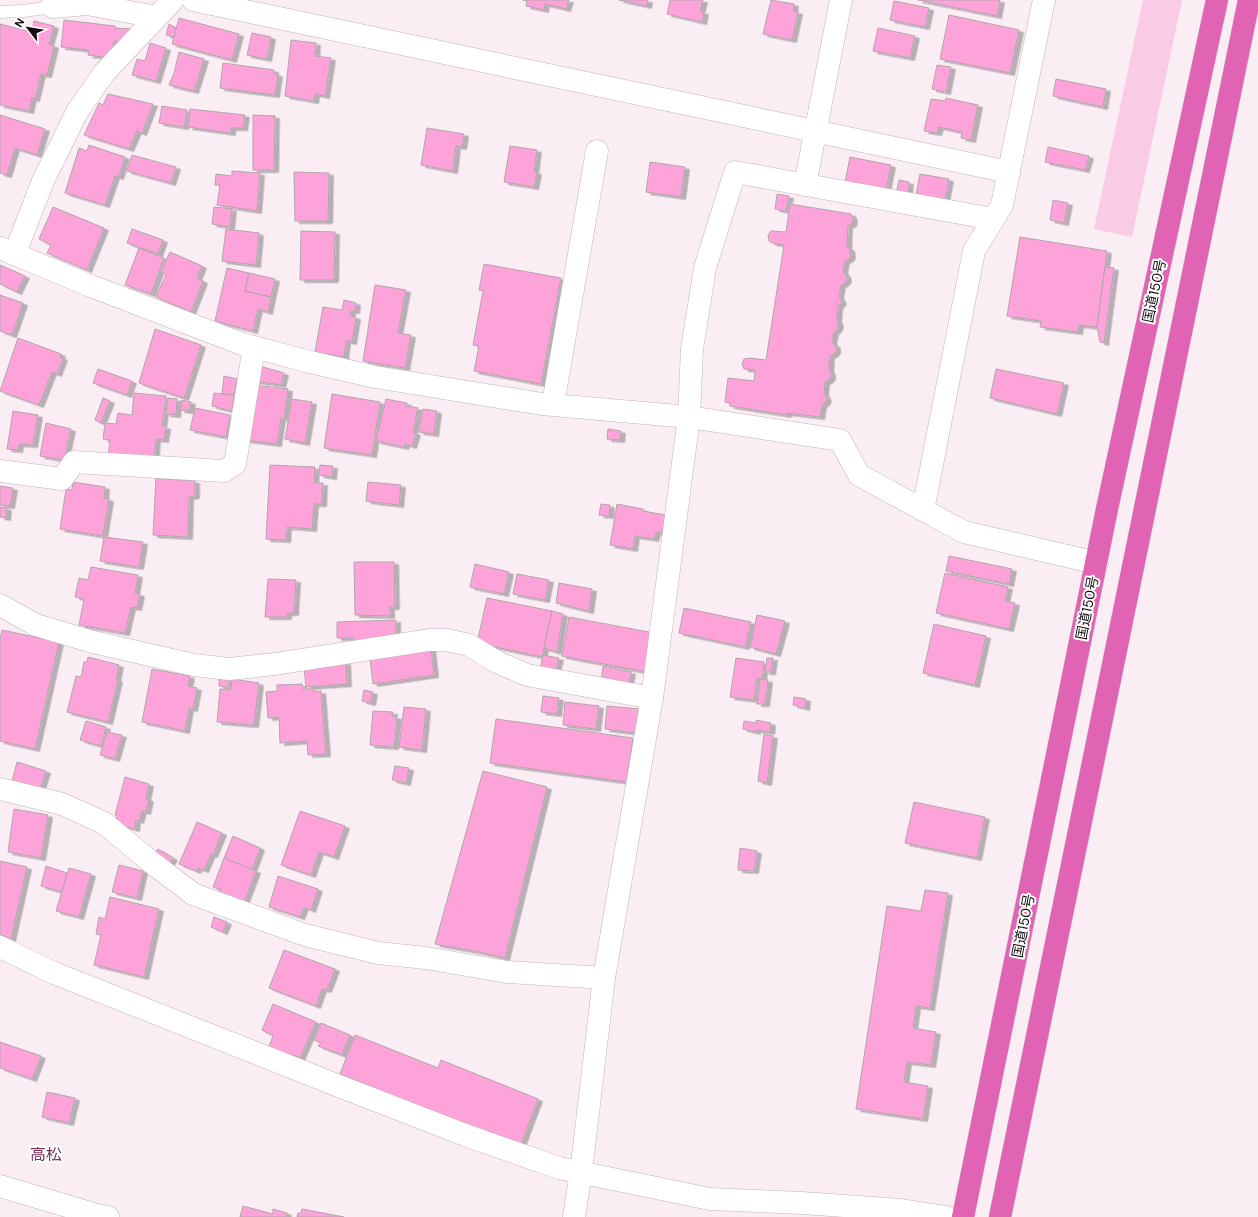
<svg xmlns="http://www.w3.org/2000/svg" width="1258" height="1217" font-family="'DM Sans','Noto Sans JP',sans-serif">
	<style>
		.green { fill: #f9cbe5 }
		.building { fill: #fea3d9; stroke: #b2a5ac; filter: url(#shadow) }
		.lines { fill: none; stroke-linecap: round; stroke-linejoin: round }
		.lane-casing { stroke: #c1b4bb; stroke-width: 13 }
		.street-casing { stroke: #c1b4bb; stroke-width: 23 }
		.highway-casing { stroke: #cfcecf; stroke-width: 23 }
		.lane { stroke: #fff; stroke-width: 12 }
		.street { stroke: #fff; stroke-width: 22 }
		.highway { stroke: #e164b4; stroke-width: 22 }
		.labels { text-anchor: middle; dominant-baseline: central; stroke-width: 4; stroke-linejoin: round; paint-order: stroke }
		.street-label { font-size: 14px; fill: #100c0e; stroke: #fff }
		.quarter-label { font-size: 16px; fill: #72355b; stroke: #fff }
	</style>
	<defs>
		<filter id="shadow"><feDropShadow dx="4.5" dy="2.5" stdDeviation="0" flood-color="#0004"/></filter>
	</defs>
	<rect width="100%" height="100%" fill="#faedf4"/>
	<path class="green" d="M1143,0H1182L1132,237L1094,229Z"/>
	<g class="building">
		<path d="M523,0H569L566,9L545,4L544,10L526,6L527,1Z"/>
		<path d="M619,0H648L647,6Z"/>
		<path d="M670,0H703L700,12H704L702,22L667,14Z"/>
		<path d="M771,0L794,4L793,11L798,12L792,40L763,34Z"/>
		<path d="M918,0H1000L997,16Z"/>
		<path d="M894,1L929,8L925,27L890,20Z"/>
		<path d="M949,15L1019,30L1010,73L940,59Z"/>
		<path d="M179,18L239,34L232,60L172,44Z"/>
		<path d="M64,20L115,26V28L133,29L128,42L114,41L111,58L88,55L89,50L61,47Z"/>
		<path d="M34,21L54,26L49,44L54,46L47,75L41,74L35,99L32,98L29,111L0,105V24L32,32Z"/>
		<path d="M169,24L176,28L174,37L166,35Z"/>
		<path d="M878,28L915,36L910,58L873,51Z"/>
		<path d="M252,33L271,37L267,59L247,55Z"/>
		<path d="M291,40L316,43L315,56L331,58L325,96L315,94L314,101L285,96Z"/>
		<path d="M150,43L166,48L156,81L132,75L137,59L145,61Z"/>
		<path d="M179,52L204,59L194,91L169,85L174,73Z"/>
		<path d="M223,63L274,70V74H278L275,95L220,88Z"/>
		<path d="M937,65L951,67L946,92L932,89Z"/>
		<path d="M1056,79L1106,89L1103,107L1053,96Z"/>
		<path d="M108,94L153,104L142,133L137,131L129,149L84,135L99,103L103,105Z"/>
		<path d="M946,98L978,105L971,140L961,138L962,132L939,127L937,133L924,131L931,99L945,101Z"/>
		<path d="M162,106L187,110L184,127L159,123Z"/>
		<path d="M190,109L245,115L243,128H231V133L188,127Z"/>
		<path d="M0,115L45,129L37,155L15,148L7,175L0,173Z"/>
		<path d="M253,115L275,116L274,170H253Z"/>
		<path d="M427,128L464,134L462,147L456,146L453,171L421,165Z"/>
		<path d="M89,145L125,157L119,177L115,176L105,205L65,193L79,148L87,151Z"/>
		<path d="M510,146L537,150L534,172H537L534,187L504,182Z"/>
		<path d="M1048,147L1089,156L1085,170L1045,162Z"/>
		<path d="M132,155L176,167L171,183L127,171Z"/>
		<path d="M850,157L891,165L886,190L845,182Z"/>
		<path d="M650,162L685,167L681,197L646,192Z"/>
		<path d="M232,171L260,173L257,211L217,205L220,185H215L216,174L232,176Z"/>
		<path d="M294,172L329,173L328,221H295Z"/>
		<path d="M920,174L949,179L945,200L916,195Z"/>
		<path d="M899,180L909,182L908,193L897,190Z"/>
		<path d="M777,194L789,196L786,211L775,209Z"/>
		<path d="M1053,200L1068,203L1064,223L1050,220Z"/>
		<path d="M790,204L851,214L853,219L852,224L848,226L847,247L850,249L851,256L849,259L845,261L843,271L846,275L847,279L845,283L841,285L839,296L842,302L838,307L837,319L839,325L837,330L834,332L832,342L836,346V351L834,354L830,356L829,369L831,373V377L829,380L825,382L824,393L827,399L825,403L822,405L820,417L787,413V415L730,406V403L725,402L728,378L754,381L755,370L744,369L742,363L744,359L749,358L766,360L784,245L772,243L769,241L768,235L771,231L786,232Z"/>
		<path d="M53,207L104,228L87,270L47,253L51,245L39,239Z"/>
		<path d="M214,207L232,209L230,227L212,224Z"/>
		<path d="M132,229L163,240L158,254L127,243Z"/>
		<path d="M226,229L259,233L256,265L222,261Z"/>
		<path d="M301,231L335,232L334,280H300Z"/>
		<path d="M1020,237L1107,251L1097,327L1079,325L1078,332L1040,327L1041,321L1007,316Z"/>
		<path d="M139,248L164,258L151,294L125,285Z"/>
		<path d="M170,252L202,266L197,278L203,281L191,312L156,297L166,275L161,272Z"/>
		<path d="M484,264L561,278L541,384L474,371L479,346L473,345L483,291L479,290Z"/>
		<path d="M0,265L25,276L17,292L0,284Z"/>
		<path d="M1105,267L1114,268L1104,343L1100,342L1097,327Z"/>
		<path d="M227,268L249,273L245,291L271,297L268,312L258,309L253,331L215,321Z"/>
		<path d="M249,273L275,279L271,297L245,291Z"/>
		<path d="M375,285L406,290L398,333L411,335L405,368L363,361Z"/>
		<path d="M0,295L23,303L12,335L0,331Z"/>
		<path d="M344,300L356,303L355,311H351L350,316L356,317L352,342L346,341L344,357L315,352L323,307L342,310Z"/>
		<path d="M155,329L201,345L184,398L139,383Z"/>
		<path d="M18,338L61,354L60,357L63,358L57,374L52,372L39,405L0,391Z"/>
		<path d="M256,365L284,373L281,385L254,381Z"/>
		<path d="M98,369L132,381L127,395L93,383Z"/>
		<path d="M996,369L1064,383L1057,414L990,398Z"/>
		<path d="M224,376L237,379L234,395L222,394Z"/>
		<path d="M253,385L288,389L284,419L281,418L277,444L245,440Z"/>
		<path d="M134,393L166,396L162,426L166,427L164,440L156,439L154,462L108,457L110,440L103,439L105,423L116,424L118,413L132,415Z"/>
		<path d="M214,393L234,395L232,411L212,406Z"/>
		<path d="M332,394L380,402L372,455L324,448Z"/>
		<path d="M103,398L110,401L101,423L95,420Z"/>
		<path d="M168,398L177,399L176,415L166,414Z"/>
		<path d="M292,399L312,402L305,443L285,439Z"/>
		<path d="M386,399L407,403L406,406L418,408L413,432L416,433L412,446L405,444L404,447L376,441Z"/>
		<path d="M182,400L191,402L189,411L180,410Z"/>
		<path d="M195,408L230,415L226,437L190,430Z"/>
		<path d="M423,409L437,411L434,434L419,432Z"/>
		<path d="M13,411L38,415L33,445L19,444L18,450L7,449Z"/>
		<path d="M46,423L71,429L64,460L40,456Z"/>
		<path d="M608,429L621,431L620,440L607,439Z"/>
		<path d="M270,465L315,467L314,483H323L322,504H314L312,529L287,527L286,540L266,539Z"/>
		<path d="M320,465L333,466L332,477L319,475Z"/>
		<path d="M156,478L195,481V496L189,497L188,537L153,535Z"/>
		<path d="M73,482L105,487L104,498L109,499L103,536L60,529L66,489L72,490Z"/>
		<path d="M368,482L401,485L399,505L366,501Z"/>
		<path d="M0,486L13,488L10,506L0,505Z"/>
		<path d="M601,504L610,505L609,516L599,515Z"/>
		<path d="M617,504L643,509V511L666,515L662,533L656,532L654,539L635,536L633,549L610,545Z"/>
		<path d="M0,507L7,508L6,518L0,517Z"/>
		<path d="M104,537L143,542L139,567L100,561Z"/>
		<path d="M949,556L1012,569L1009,584L946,571Z"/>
		<path d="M354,562H394L395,607H390V616L355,615Z"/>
		<path d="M475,564L509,572L504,594L470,587Z"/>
		<path d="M91,567L138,575L135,593L140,594L137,608L131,607L125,633L79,625L84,599L75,597L79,578L88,580Z"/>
		<path d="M945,573L1008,587L1005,601L1015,603L1009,629L936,613Z"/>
		<path d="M517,574L549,580L545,600L513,594Z"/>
		<path d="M268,579L296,580L294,613H287V617H265Z"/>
		<path d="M559,583L592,589L589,611L556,603Z"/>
		<path d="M487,598L552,611L542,657L477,643Z"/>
		<path d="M684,608L751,622L745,647L679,633Z"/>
		<path d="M552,611L563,614L557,652L544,648Z"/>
		<path d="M757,615L785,621L776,654L750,647Z"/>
		<path d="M569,617L654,633L646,672L562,656Z"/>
		<path d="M396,620V639L353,644V638H337V622Z"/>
		<path d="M934,624L986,636L975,685L923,673Z"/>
		<path d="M2,630L59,642L35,749L0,741V640Z"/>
		<path d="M431,648L434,675L373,684L370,659Z"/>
		<path d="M543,655L559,658L555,674L540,670Z"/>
		<path d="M88,657L119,665L116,680H118L108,722L67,712L76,676L81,677L84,662H87Z"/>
		<path d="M736,658L764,662L762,679L757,678L754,700L730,697Z"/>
		<path d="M767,658H773L771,672H765Z"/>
		<path d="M346,662L347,684L306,687L304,666Z"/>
		<path d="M603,666L631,672L628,687L601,682Z"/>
		<path d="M152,669L190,676L188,686L197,688L193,709L189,708L185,731L142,722Z"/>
		<path d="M219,678L229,679V687L219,686Z"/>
		<path d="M232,679L259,683L254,725L217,722L220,689L231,690Z"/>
		<path d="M760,679L768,680L765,704H757Z"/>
		<path d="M302,684L303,689H314L315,692L321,691L326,754L308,755L307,741L280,743L279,717L268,718L266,692L277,691V685Z"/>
		<path d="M364,690L373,692L371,703L362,701Z"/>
		<path d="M543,696L559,698L557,714L541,712Z"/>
		<path d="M794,697L806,699L805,708L793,705Z"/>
		<path d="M565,702L599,706L596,729L563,725Z"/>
		<path d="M607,706L640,709L637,733L605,729Z"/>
		<path d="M404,707L426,709L422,750L399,747Z"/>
		<path d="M373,711L393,712L392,716L397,717L394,747L370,745Z"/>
		<path d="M496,719L633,738L626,782L490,763Z"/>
		<path d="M756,720L771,723L770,732L756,730V732L743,729L744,721L756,723Z"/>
		<path d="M86,721L106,727L101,746L80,740Z"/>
		<path d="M107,732L122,735L115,759L100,755Z"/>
		<path d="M764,734L773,736L767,783L758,781Z"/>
		<path d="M17,762L46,771L40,790L12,781Z"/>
		<path d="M395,766L409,768L406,783L392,780Z"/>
		<path d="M483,771L547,787L505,958L479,952L435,944Z"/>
		<path d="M125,777L149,784L146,799H149L146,812L142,811L139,821L136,820L135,829L115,824L117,816L115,815Z"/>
		<path d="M914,802L985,817L977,858L905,843Z"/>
		<path d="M14,809L48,815L41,858L8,852Z"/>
		<path d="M300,811L345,826L334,857L319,852L311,875L281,865Z"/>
		<path d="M197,822L222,833L213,855L211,854L204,870L198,868L196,871L179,864Z"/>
		<path d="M233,836L260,848L252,870L224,858Z"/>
		<path d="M740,848L757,851L754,871L738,870Z"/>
		<path d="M158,849L173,858L166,869L151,861Z"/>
		<path d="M224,858L256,871L243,905L219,895L221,890L213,887Z"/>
		<path d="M0,861L27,867L11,939L0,934Z"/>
		<path d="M119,865L143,871L137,898L112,892Z"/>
		<path d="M46,866L67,873L62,892L41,886Z"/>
		<path d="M69,868L91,874L79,917L56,911Z"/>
		<path d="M278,876L318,889L311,910L304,907L300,917L269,907Z"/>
		<path d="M925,890L948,893L930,1008L916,1006L913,1028L936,1032L931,1065L907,1062L904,1082L928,1086L923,1119L856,1109L887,906L921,911Z"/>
		<path d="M110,897L159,909L144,977L94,965L101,935L96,934L99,917L105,919Z"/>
		<path d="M214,917L227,922L223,932L211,927Z"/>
		<path d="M284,950L335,969L327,990L322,989L316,1006L269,988Z"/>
		<path d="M273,1004L316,1022L300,1058L293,1055L292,1059L268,1049L273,1036L262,1030Z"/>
		<path d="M321,1023L350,1035L342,1055L318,1046L321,1043L314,1040Z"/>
		<path d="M355,1035L438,1068L441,1060L538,1099L520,1147L340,1074Z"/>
		<path d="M0,1042L41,1056L32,1079L0,1068Z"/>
		<path d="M47,1092L75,1098L69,1123L42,1117Z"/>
		<path d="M243,1206L273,1214V1209L287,1213L286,1217H240Z"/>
		<path d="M302,1209L344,1217H297L298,1213H301Z"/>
	</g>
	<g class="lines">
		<defs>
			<path id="lane" d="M0,12L23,11L53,7"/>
			<g id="street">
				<path d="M53,0V7L87,4L156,17"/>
				<path d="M193,0L1009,172"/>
				<path d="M805,185L841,0"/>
				<path d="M0,248L91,286L242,344L310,362L375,377L542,404L689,417L840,440L859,475L964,532L1097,563"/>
				<path d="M15,253L43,181L77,112L104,73L173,0"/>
				<path d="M553,404L597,151"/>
				<path d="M0,471L62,479L74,462L224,471L235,464L254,347"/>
				<path d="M923,510L974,251L1002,205L1044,0"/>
				<path d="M0,605L36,625L93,642L194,665L229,669L275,664L429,640H447L469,645L497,662L527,675L652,698"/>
				<path d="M0,789L62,804L104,823L151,862L193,894L305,935L378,953L426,958L507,972L604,978"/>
				<path d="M0,947L54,973L344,1088L465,1135L559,1168L710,1199L802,1203L901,1210L946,1217"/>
				<path d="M0,1186L97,1215L108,1217"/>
				<path d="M574,1217L581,1172L604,978L652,698L689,417L692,349L705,268L735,172L993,219"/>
			</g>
			<g id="highway">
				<path d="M963,1217L1107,509L1217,0"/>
				<path d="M1000,1217L1249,0"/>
			</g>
		</defs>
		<use href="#lane" class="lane-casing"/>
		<use href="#street" class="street-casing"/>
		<use href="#highway" class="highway-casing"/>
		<use href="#lane" class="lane"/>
		<use href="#street" class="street"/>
		<use href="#highway" class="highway"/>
	</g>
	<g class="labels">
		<g class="street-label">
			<text transform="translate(1154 291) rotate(-78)">国道150号</text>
			<text transform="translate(1087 608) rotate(-79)">国道150号</text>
			<text transform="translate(1023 926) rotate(-79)">国道150号</text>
		</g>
		<g class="quarter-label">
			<text x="46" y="1154">高松</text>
		</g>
	</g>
	<g transform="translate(28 28) rotate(301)" stroke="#ffffff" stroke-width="3" paint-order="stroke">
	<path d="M0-3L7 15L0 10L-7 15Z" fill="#100c0e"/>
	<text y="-6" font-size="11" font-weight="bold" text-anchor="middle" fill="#100c0e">N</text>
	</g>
</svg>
